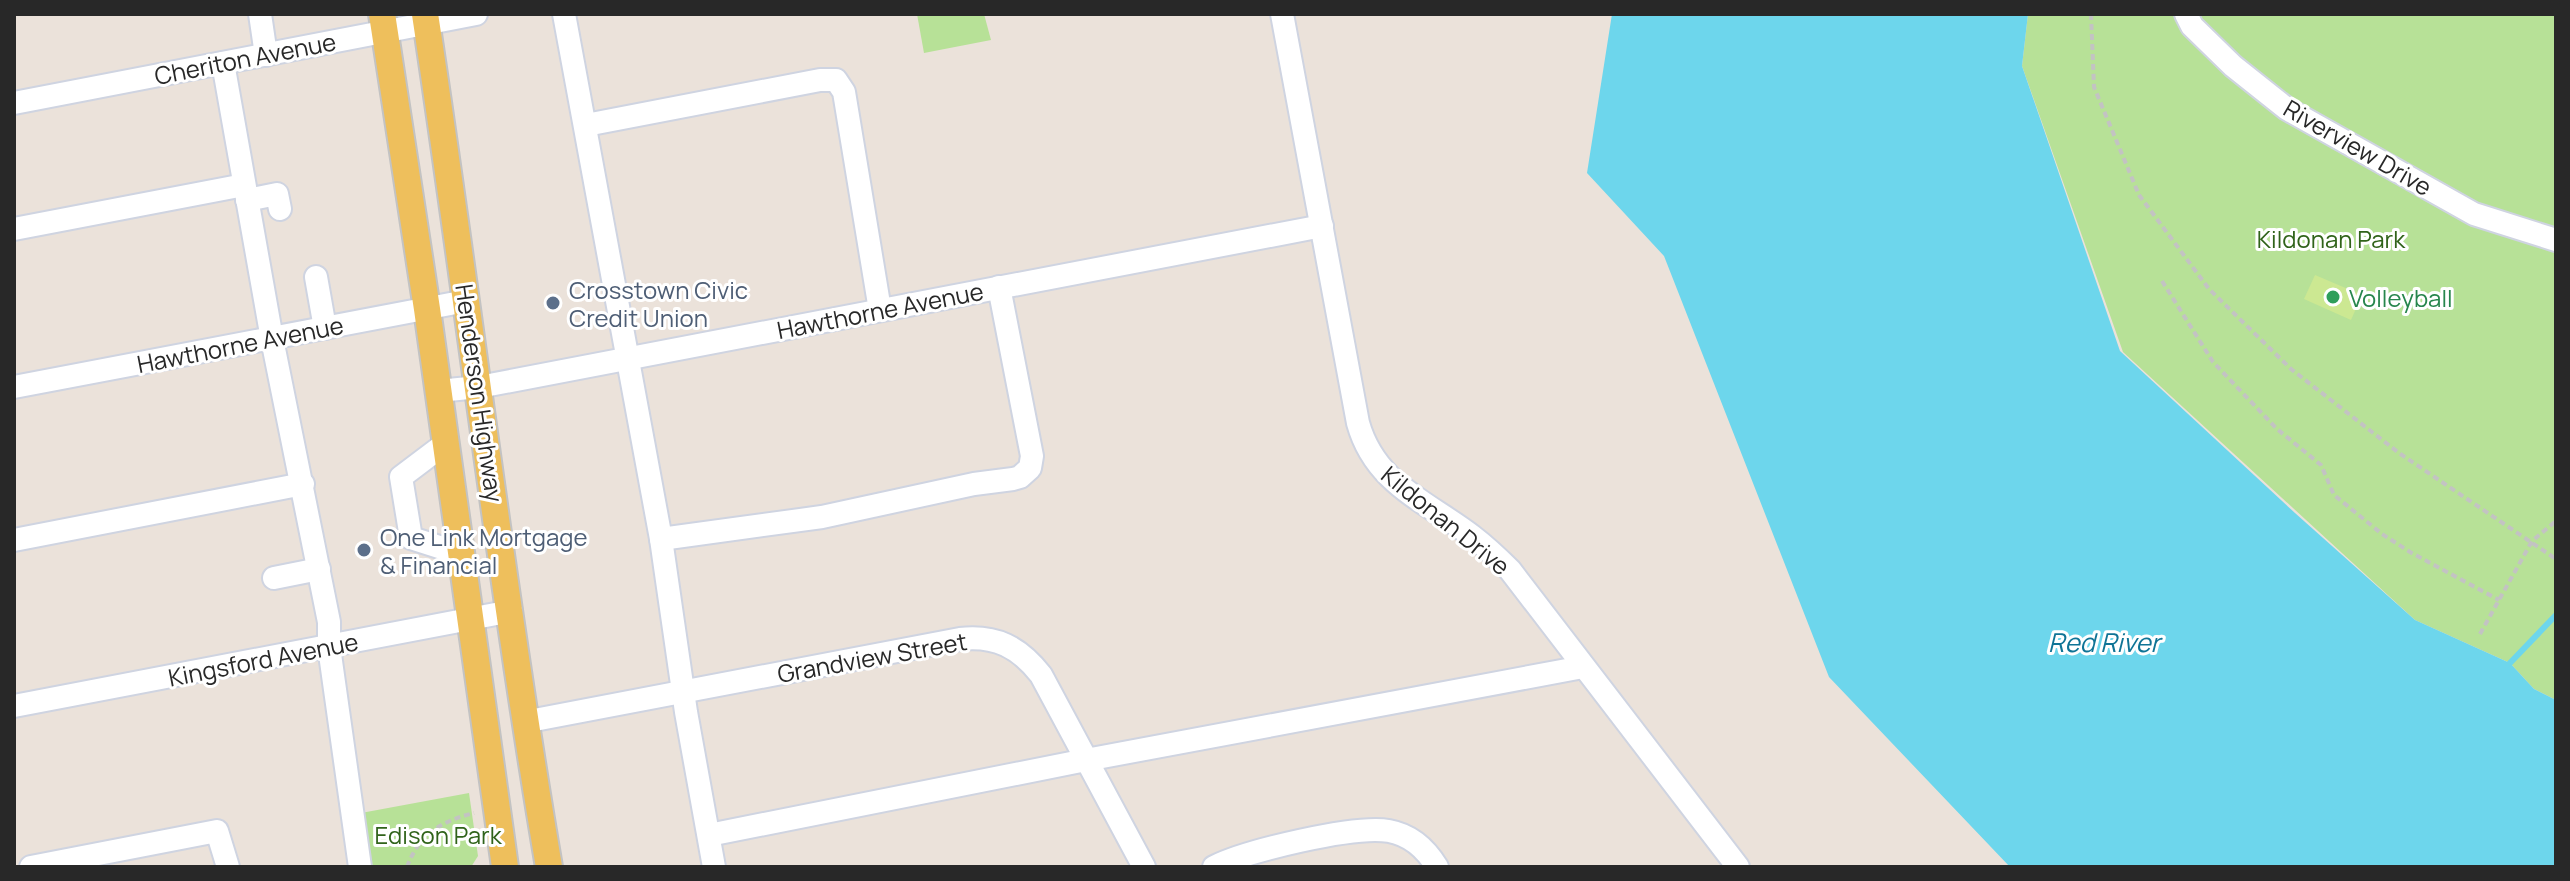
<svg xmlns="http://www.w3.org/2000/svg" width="2570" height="881" font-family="Manrope,sans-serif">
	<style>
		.green { fill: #b7e197 }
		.pitch { fill: #cce892 }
		.water { fill: #6dd6ec }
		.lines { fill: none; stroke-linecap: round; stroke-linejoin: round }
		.stream { stroke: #6dd6ec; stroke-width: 6 }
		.minor-casing { stroke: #cfd4e1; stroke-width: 26 }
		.major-casing { stroke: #c3c3c3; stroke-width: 30 }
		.path { stroke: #c3c3c3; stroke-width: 4; stroke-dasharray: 6 4; stroke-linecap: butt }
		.minor { stroke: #fff; stroke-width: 22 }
		.major { stroke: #eebf5c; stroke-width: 26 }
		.leisure-dot { fill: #2e9e5b; stroke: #fff; stroke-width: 3 }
		.service-dot { fill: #5c6f8a; stroke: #fff; stroke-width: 3 }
		.labels { text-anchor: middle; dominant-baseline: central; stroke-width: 6; stroke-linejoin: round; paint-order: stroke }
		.street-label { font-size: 24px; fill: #282828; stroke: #fff }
		.park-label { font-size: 24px; fill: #30631a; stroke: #fff }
		.service-label { font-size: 24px; fill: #4e5e75; stroke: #fff; text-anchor: start }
		.leisure-label { font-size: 24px; fill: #27864d; stroke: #fff; text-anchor: start }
		.water-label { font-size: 26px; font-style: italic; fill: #0f7496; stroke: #fff }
	</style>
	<rect width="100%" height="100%" fill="#ebe2da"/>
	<g class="green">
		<path d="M917,14H984L991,40L924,53Z"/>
		<path d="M2028,14H2556V700L2534,689L2510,663L2415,620L2123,352L2022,66Z"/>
		<path d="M469,793L478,856L471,867H369L361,813Z"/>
	</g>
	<path class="pitch" d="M2315,275L2362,295L2351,320L2304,299Z"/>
	<path class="water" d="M1612,14H2028L2022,66L2120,351L2295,513L2415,620L2510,663L2534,689L2556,700V867H2010L1829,677L1664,256L1587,173Z"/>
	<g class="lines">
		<path class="stream" d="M2510,663L2556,615"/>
		<defs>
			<g id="minor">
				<path d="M260,14L266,55"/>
				<path d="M564,14L661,539L686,712L714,867"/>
				<path d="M1282,14L1358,423C1375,484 1426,501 1472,536C1485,546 1498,558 1510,570L1738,867"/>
				<path d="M2186,14L2192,26L2233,66L2287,109L2474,214L2556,240"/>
				<path d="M223,63L272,339L329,622V647L360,867"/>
				<path d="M14,103L476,14"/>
				<path d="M586,125L820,80H836L844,92L880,310"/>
				<path d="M247,200L277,194L280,209"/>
				<path d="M14,229L244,185"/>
				<path d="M316,277L325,328"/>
				<path d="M14,387L466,301"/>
				<path d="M438,391L479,387L1322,226"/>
				<path d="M446,443L401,477L411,538L461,554"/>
				<path d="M661,539L822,517L974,484L1013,479L1020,477L1030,468L1032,456L999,287"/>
				<path d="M14,540L303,484"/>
				<path d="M274,578L319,569"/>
				<path d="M14,706L511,611"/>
				<path d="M524,722L960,639C996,635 1019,647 1041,675L1144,867"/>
				<path d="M709,835L1086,760L1583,667"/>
				<path d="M31,867L217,831L228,867"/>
				<path d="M1214,867C1246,851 1354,825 1389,831C1411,835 1426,849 1437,867"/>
			</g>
			<g id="major">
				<path d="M382,14L427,309L505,867"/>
				<path d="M425,14C468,298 501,584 549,867"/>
			</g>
		</defs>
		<use href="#minor" class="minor-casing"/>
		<use href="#major" class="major-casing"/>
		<g class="path">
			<path d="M2091,14L2094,87L2139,195L2209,289L2291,369L2399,453L2556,559"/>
			<path d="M2162,281L2213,362L2277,429L2321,465L2334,495L2382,534L2410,552L2499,600"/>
			<path d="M2480,634L2532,541L2556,521"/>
			<path d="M407,867C419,834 442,821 474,813"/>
		</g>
		<use href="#minor" class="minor"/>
		<use href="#major" class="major"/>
	</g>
	<circle class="leisure-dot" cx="2333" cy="297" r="8"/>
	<g class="service-dot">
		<circle cx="553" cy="303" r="8"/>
		<circle cx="364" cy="550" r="8"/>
	</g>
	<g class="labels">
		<g class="street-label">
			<text transform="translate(245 58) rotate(-11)">Cheriton Avenue</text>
			<text transform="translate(2358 147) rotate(30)">Riverview Drive</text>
			<text transform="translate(880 310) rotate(-11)">Hawthorne Avenue</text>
			<text transform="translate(240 344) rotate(-11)">Hawthorne Avenue</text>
			<text transform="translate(480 393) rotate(82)">Henderson Highway</text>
			<text transform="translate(1446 520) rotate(39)">Kildonan Drive</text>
			<text transform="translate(872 657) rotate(-10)">Grandview Street</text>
			<text transform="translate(263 659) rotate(-11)">Kingsford Avenue</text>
		</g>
		<g class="park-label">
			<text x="2331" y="238">Kildonan Park</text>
			<text x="438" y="834">Edison Park</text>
		</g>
		<g class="service-label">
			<text x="569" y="289">Crosstown Civic<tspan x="569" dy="28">Credit Union</tspan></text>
			<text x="380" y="536">One Link Mortgage<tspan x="380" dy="28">&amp; Financial</tspan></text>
		</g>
		<g class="leisure-label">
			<text x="2349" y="297">Volleyball</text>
		</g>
		<g class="water-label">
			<text x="2104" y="642">Red River</text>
		</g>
	</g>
	<rect width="2570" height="881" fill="none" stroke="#282828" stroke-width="32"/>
</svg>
